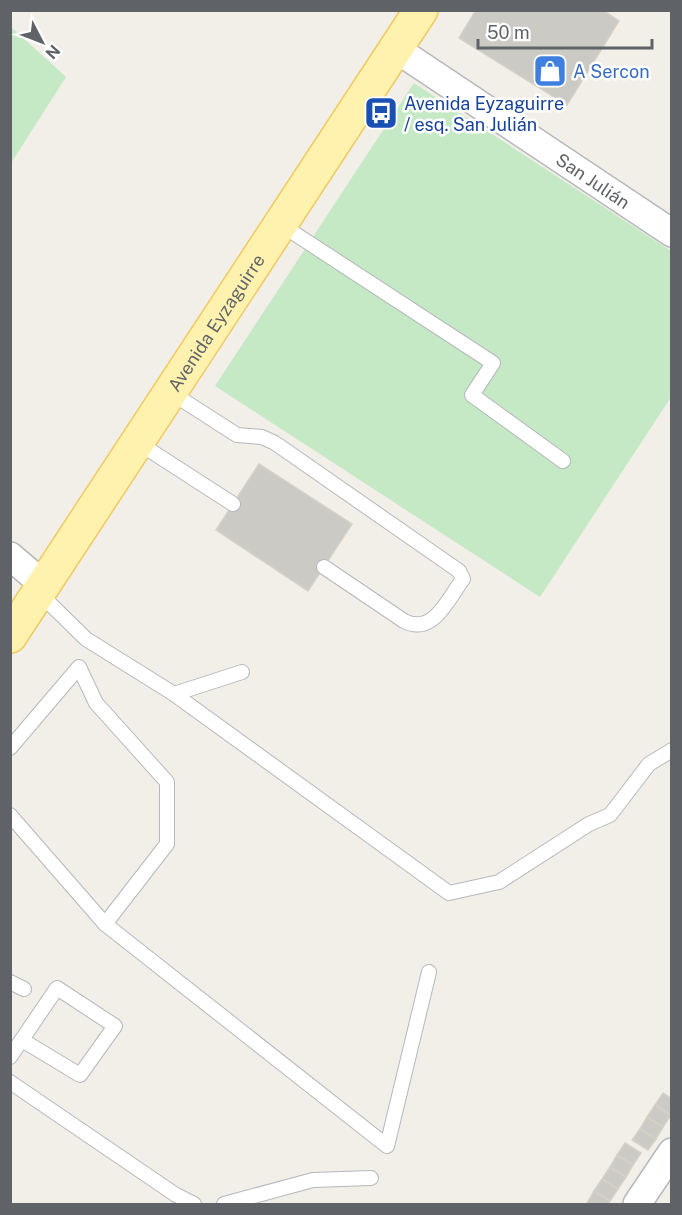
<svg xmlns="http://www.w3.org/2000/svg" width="682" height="1215" font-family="'Public Sans',sans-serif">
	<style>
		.green { fill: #c5e8c5 }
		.building { fill: #cccac5; stroke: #d6d1c6; stroke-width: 1.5 }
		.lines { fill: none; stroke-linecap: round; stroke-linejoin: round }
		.lane-casing { stroke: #b5b8bc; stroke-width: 16 }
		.street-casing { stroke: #b5b8bc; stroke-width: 30 }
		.primary-casing { stroke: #f2c960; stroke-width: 36 }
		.lane { stroke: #fff; stroke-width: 14 }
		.street { stroke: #fff; stroke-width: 27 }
		.primary { stroke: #fff2af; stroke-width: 33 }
		.labels { text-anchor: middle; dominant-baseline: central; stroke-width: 5; stroke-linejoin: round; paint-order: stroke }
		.shop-label { font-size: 18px; fill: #366cbe; stroke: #fff; text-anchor: start }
		.transit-label { font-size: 18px; fill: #164399; stroke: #fff; text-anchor: start }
		.street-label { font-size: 18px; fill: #5f6368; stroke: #fff }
	</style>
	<rect width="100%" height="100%" fill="#f1efe8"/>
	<g class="green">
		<path d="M11,27L66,77L11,163Z"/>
		<path d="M414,83L671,251V397L540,597L215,386Z"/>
	</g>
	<g class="building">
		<path d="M476,10H603L619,21L567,105L459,38Z"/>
		<path d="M259,464L352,524L308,591L216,530Z"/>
		<path d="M663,1093L672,1099L671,1115L655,1105Z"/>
		<path d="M655,1105L671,1115L663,1127L647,1117Z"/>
		<path d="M647,1117L663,1127L656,1139L640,1129Z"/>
		<path d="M640,1129L656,1139L648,1150L632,1140Z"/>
		<path d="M625,1143L641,1153L633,1165L617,1155Z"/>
		<path d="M617,1155L633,1165L626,1177L610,1167Z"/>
		<path d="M610,1167L626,1177L618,1189L602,1179Z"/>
		<path d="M602,1179L618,1189L610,1201L594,1191Z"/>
		<path d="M594,1191L610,1201L608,1204H590L587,1203Z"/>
	</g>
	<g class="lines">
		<defs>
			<g id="lane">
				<path d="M280,224L493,363L472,395L563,461"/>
				<path d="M170,392L237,435L262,437L275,443L459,571L463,579C448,599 433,636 404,621L324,567"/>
				<path d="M137,442L233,504"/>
				<path d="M39,593L86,639L174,694L242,672"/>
				<path d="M174,694L449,893L499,882L589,824L610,815L649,764L672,750"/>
				<path d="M10,748L79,667L96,703L167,782V844L105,924L10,815"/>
				<path d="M105,924L387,1146L429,972"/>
				<path d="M10,982L24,989"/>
				<path d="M10,1057L57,988L115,1026L80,1075L22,1040"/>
				<path d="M10,1082L176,1195L194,1204"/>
				<path d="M224,1204L313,1180L371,1178"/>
			</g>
			<g id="street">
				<path id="s1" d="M396,49L672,233"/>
				<path d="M10,556L44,585"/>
				<path d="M637,1204L672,1152"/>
			</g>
			<g id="primary">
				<path id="s2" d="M10,636L421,10"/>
			</g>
		</defs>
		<use href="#lane" class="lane-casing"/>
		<use href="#street" class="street-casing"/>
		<use href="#primary" class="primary-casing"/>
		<use href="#lane" class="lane"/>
		<use href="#street" class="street"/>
		<use href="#primary" class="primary"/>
	</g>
	<defs>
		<symbol id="shop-square" viewBox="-11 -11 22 22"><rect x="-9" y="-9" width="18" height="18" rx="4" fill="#3f7fe0" stroke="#fff"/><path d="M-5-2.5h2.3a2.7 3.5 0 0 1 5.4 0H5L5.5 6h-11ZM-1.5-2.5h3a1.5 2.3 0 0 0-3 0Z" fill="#fff"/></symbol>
		<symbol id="bus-square" viewBox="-11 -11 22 22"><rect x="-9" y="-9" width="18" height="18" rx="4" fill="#1a4fb4" stroke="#fff"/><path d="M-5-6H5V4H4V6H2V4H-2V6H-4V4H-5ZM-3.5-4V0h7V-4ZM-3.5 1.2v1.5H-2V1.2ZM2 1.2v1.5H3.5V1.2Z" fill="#fff"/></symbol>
	</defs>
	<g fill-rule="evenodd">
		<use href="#shop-square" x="531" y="52" width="38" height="38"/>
		<use href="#bus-square" x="362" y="94" width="38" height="38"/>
	</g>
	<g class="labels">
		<g class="shop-label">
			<text x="573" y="71">A Sercon</text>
		</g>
		<g class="transit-label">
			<text x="404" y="103">Avenida Eyzaguirre<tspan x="404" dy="21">/ esq. San Julián</tspan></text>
		</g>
		<g class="street-label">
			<text stroke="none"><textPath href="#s1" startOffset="237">San Julián</textPath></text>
			<text stroke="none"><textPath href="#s2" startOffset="375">Avenida Eyzaguirre</textPath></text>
		</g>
	</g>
	<rect width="682" height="1215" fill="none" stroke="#5f6368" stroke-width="24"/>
	<g transform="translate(42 42) rotate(132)" stroke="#ffffff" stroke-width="4.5" paint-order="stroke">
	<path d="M0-4.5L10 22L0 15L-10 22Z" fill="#5f6368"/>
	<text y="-9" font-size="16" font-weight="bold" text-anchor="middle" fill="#5f6368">N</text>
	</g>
	<path d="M478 39v9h174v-9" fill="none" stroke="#5f6368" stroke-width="3"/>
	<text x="487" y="39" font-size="18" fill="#5f6368" stroke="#ffffff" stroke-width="4.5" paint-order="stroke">50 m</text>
</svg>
